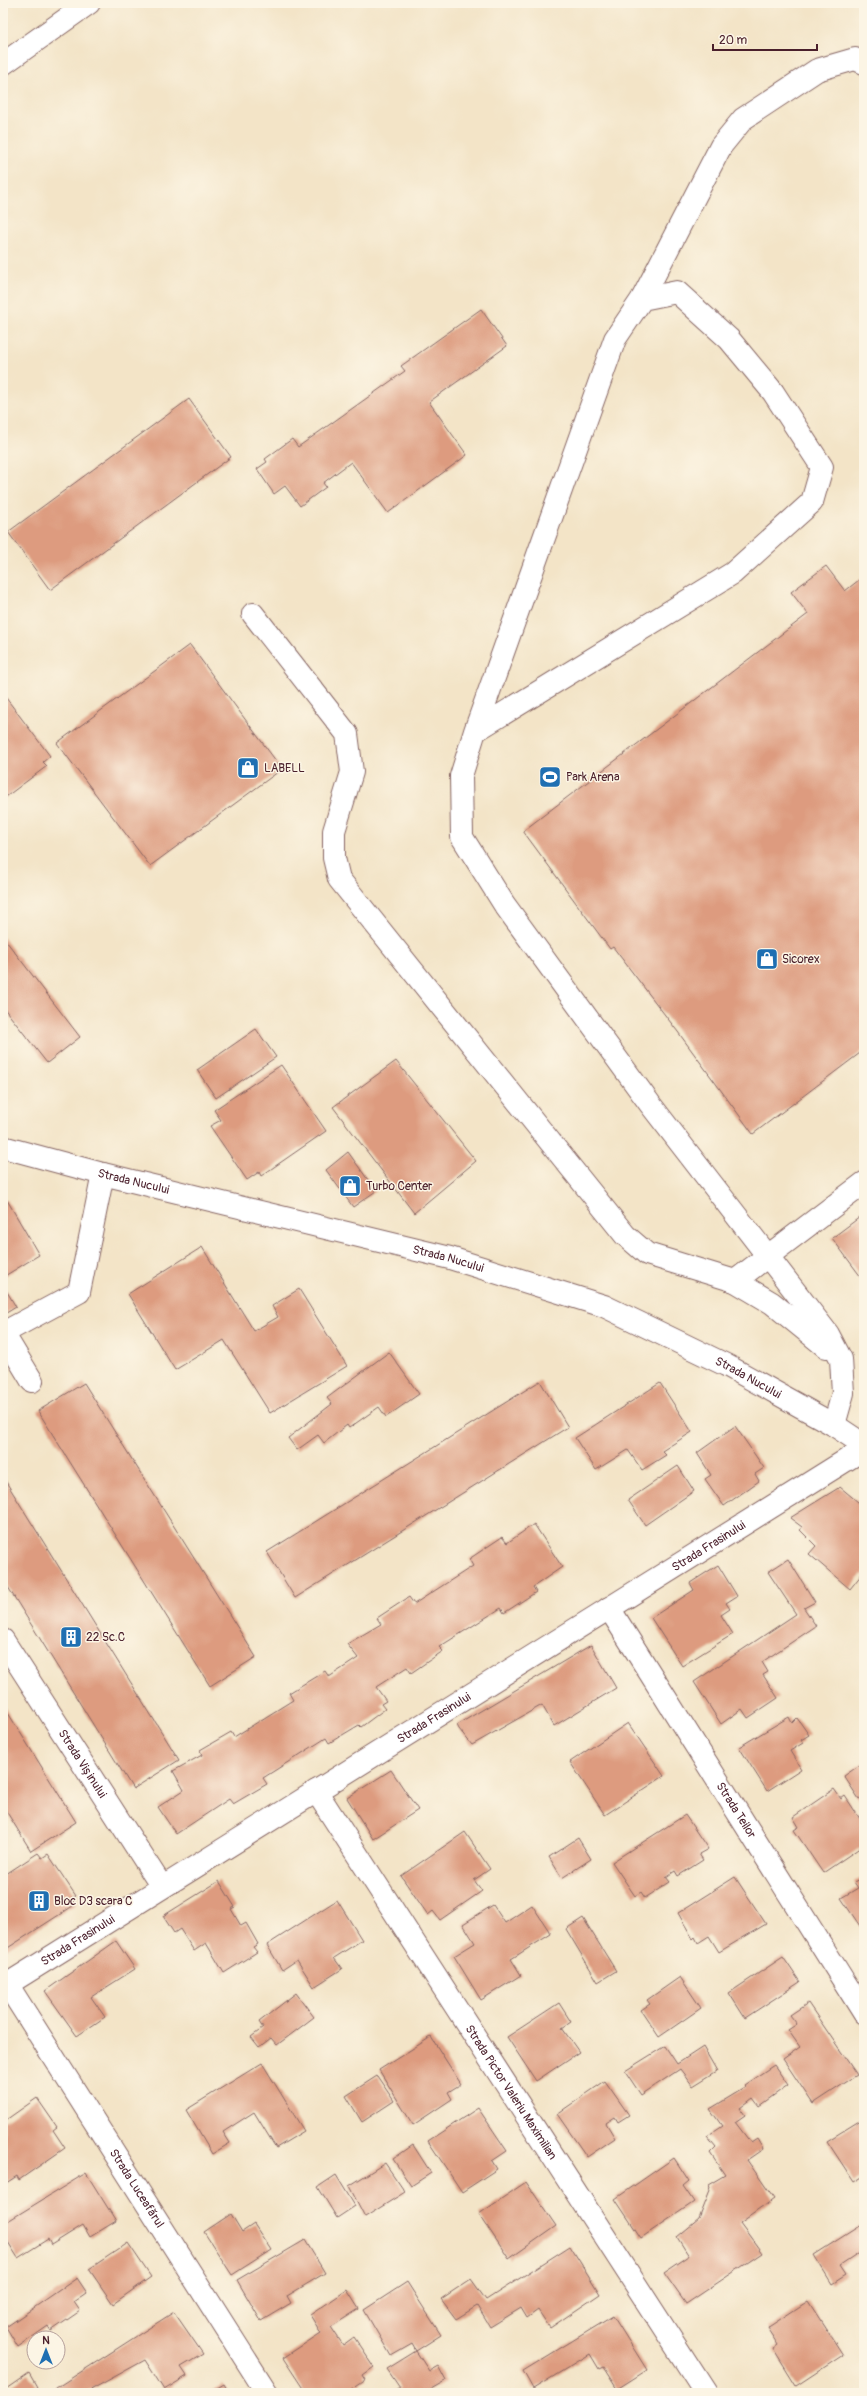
<svg xmlns="http://www.w3.org/2000/svg" width="867" height="2396" viewBox="0 0 867 2396" font-family="Pangolin,sans-serif">
	<style>
		.building { fill: #dd9b7f }
		.lines { fill: none; stroke-linecap: round; stroke-linejoin: round }
		.minor-casing { stroke: #856462; stroke-width: 24 }
		.minor { stroke: #fff; stroke-width: 22 }
		.labels { text-anchor: middle; dominant-baseline: central; stroke-width: 3; stroke-linejoin: round; paint-order: stroke }
		.poi-label { font-size: 12px; fill: #4a1f2b; stroke: #fcf5e5; text-anchor: start }
		.street-label { font-size: 12px; fill: #4a1f2b; stroke: #fcf5e5 }
	</style>
	<rect width="100%" height="100%" fill="#fcf5e5"/>
	<filter id="ink" filterUnits="userSpaceOnUse"><feTurbulence type="fractalNoise" baseFrequency=".025" numOctaves="2"/><feDisplacementMap in="SourceGraphic" scale="8" xChannelSelector="R" yChannelSelector="G"/><feConvolveMatrix kernelMatrix="1 2 1 2 8 2 1 2 1" color-interpolation-filters="sRGB"/></filter>
	<filter id="wash" filterUnits="userSpaceOnUse"><feTurbulence type="fractalNoise" baseFrequency=".012" numOctaves="4" result="noise"/><feDisplacementMap in="SourceGraphic" scale="16" xChannelSelector="R" yChannelSelector="G"/><feGaussianBlur stdDeviation="0.9" result="paint"/><feColorMatrix in="noise" values="0 0 0 0 0 0 0 0 0 0 0 0 0 0 0 0 0 1.4 0 .05"/><feComposite in="paint" operator="in"/></filter>
	<g filter="url(#wash)">
		<rect width="100%" height="100%" fill="#f3e4c7"/>
		<g id="blocks">
			<path class="building" d="M481,309L507,346L429,402L467,455L388,513L351,462L323,483L326,487L300,506L285,486L274,494L257,469L267,462L265,459L292,439L298,447L405,371L401,366Z
				M189,399L231,457L50,590L8,532Z
				M826,566L845,591L864,576V1050L753,1134L678,1032L613,947L610,949L523,831L808,614L791,592Z
				M190,645L282,769L150,866L57,743Z
				M3,694L50,756L43,762L47,766L3,799Z
				M3,937L80,1037L47,1063L3,1007Z
				M256,1029L276,1057L216,1098L197,1070Z
				M396,1061L476,1161L414,1213L333,1107Z
				M281,1065L326,1131L261,1176L259,1172L247,1180L210,1126L221,1120L214,1110Z
				M348,1152L376,1191L353,1207L326,1170Z
				M7,1200L39,1255L3,1277V1202Z
				M864,1214V1281L832,1238Z
				M202,1247L254,1331L278,1317L272,1306L299,1289L347,1366L270,1413L224,1340L175,1370L128,1294Z
				M3,1285L16,1307L3,1315Z
				M389,1352L419,1394L386,1417L379,1407L349,1428L347,1425L324,1443L318,1435L297,1450L288,1438L332,1404L327,1398Z
				M540,1381L568,1427L295,1598L267,1552Z
				M84,1383L256,1657L210,1686L38,1411Z
				M660,1383L692,1432L662,1451L666,1455L642,1470L628,1450L596,1470L575,1438Z
				M735,1426L764,1468L755,1474L759,1481L724,1506L705,1479L711,1475L697,1453Z
				M678,1466L694,1491L645,1525L628,1500Z
				M3,1477L179,1760L133,1789L3,1579Z
				M840,1487L864,1507V1575L862,1574L850,1589L809,1554L816,1546L800,1530L802,1527L790,1518Z
				M534,1524L562,1567L533,1587L536,1592L504,1613L501,1608L439,1647L443,1651L411,1673L407,1667L376,1687L386,1701L381,1704L385,1709L361,1727L359,1725L329,1743L326,1738L263,1778L267,1784L233,1804L229,1799L176,1834L158,1807L184,1790L173,1771L202,1755L200,1750L231,1732L234,1737L293,1700L289,1693L325,1671L329,1677L358,1658L347,1644L381,1624L377,1618L409,1597L414,1604L473,1566L469,1559L502,1537L507,1543Z
				M788,1559L815,1602L804,1608L816,1626L762,1662L768,1672L763,1675L778,1698L748,1718L742,1709L721,1724L694,1682L796,1614L768,1572Z
				M718,1565L737,1596L726,1603L730,1609L721,1615L733,1634L682,1666L651,1618L694,1590L690,1583Z
				M591,1645L616,1688L554,1726L542,1705L472,1745L459,1729L457,1725Z
				M3,1705L76,1822L31,1851L3,1806Z
				M789,1717L792,1723L797,1718L809,1735L801,1740L803,1743L790,1751L801,1769L767,1791L739,1747Z
				M628,1723L664,1776L605,1815L570,1762Z
				M864,1762V1796L859,1799L844,1776Z
				M391,1770L418,1810L373,1839L347,1798Z
				M834,1789L841,1799L845,1796L864,1825V1845L823,1873L794,1830L799,1827L793,1817Z
				M685,1815L708,1849L699,1854L703,1860L678,1876L675,1871L666,1877L670,1882L645,1898L641,1892L635,1896L612,1862Z
				M465,1832L490,1869L474,1880L482,1891L440,1920L433,1911L428,1915L401,1876Z
				M578,1838L591,1859L562,1878L549,1857Z
				M38,1853L42,1858L48,1854L76,1896L72,1898L76,1904L3,1951V1876Z
				M864,1876V1932L841,1898L858,1888L854,1882Z
				M735,1877L766,1924L719,1952L709,1936L698,1943L695,1937L693,1939L678,1913Z
				M219,1881L235,1907L231,1909L241,1926L246,1923L258,1944L253,1947L257,1952L224,1973L206,1943L194,1951L180,1929L174,1933L163,1916Z
				M337,1900L362,1940L334,1958L342,1969L314,1987L297,1960L282,1970L267,1945Z
				M493,1905L505,1923L532,1905L551,1934L511,1959L521,1975L481,2000L454,1956L475,1943L463,1924Z
				M583,1918L616,1971L598,1982L566,1929Z
				M116,1941L135,1969L91,1997L105,2017L77,2036L45,1991Z
				M783,1957L800,1982L745,2018L729,1993Z
				M680,1977L701,2008L659,2037L641,2010L650,2004L647,2000Z
				M296,1993L314,2017L277,2045L271,2038L259,2047L251,2037L263,2028L259,2022Z
				M559,2003L571,2022L562,2028L579,2052L536,2081L507,2037Z
				M808,2003L857,2075L813,2104L783,2059L800,2047L788,2030L797,2024L790,2015Z
				M431,2037L461,2084L448,2092L452,2099L413,2125L379,2070Z
				M665,2046L677,2064L703,2047L717,2071L693,2086L680,2069L641,2095L625,2071Z
				M262,2063L304,2131L276,2148L254,2112L223,2132L230,2143L212,2154L186,2110Z
				M774,2065L788,2085L759,2106L753,2098L740,2108L745,2115L735,2122L751,2143L757,2139L763,2149L747,2160L774,2199L740,2223L762,2253L686,2304L664,2273L689,2256L677,2237L699,2219L710,2191L708,2185L725,2175L710,2153L716,2147L707,2136L722,2126L710,2109L746,2087L744,2085Z
				M377,2076L394,2101L362,2122L346,2096Z
				M605,2081L629,2115L618,2122L615,2117L606,2123L615,2138L587,2157L557,2114Z
				M37,2098L57,2127L53,2130L65,2148L19,2180L17,2176L3,2185V2122Z
				M478,2108L507,2151L492,2161L497,2169L462,2192L428,2141Z
				M864,2118V2176L854,2182L827,2141Z
				M413,2145L431,2173L411,2186L393,2159Z
				M674,2158L689,2181L683,2186L694,2202L641,2238L615,2199Z
				M385,2163L405,2192L365,2217L349,2186Z
				M86,2173L116,2221L90,2237L83,2225L51,2245L48,2239L18,2258L3,2234V2224Z
				M336,2175L355,2206L337,2218L318,2187Z
				M526,2182L556,2226L509,2259L479,2214Z
				M231,2214L242,2232L254,2224L271,2250L232,2275L204,2232Z
				M864,2223V2250L840,2266L846,2275L832,2284L814,2255Z
				M305,2240L325,2273L287,2296L291,2303L261,2321L237,2280Z
				M128,2243L151,2277L113,2304L89,2269Z
				M570,2246L600,2294L550,2328L538,2310L527,2318L521,2308L490,2327L477,2306L456,2319L441,2299L471,2279L486,2300Z
				M77,2278L87,2293L74,2302L80,2311L51,2331L48,2326L18,2347L6,2327Z
				M407,2282L441,2335L416,2351L412,2344L391,2356L364,2310Z
				M347,2290L359,2309L331,2327L343,2345L354,2337L374,2367L363,2375L366,2380L347,2393H306L283,2358L321,2333L310,2315Z
				M808,2301L843,2355L796,2386L773,2349L778,2345L767,2328Z
				M174,2312L203,2354L181,2367L187,2376L164,2390L145,2360L85,2393H52L56,2388Z
				M613,2316L647,2370L617,2389L603,2367L599,2369L590,2354L533,2389L523,2371Z
				M416,2351L429,2371L438,2366L446,2381L425,2393H392L400,2388L387,2369Z
				M29,2373L37,2387L29,2393H3V2391Z
				M224,2384L229,2393H209Z"/>
		</g>
	</g>
	<g filter="url(#ink)">
		<use href="#blocks" fill-opacity="0" stroke="#856462" stroke-width="1"/>
		<g class="lines">
			<g class="minor-casing">
				<g id="minor">
					<path d="M3,64L89,3"/>
					<path d="M642,299L721,146L743,119L817,70L855,59L864,63"/>
					<path d="M253,614L347,734L352,772L334,831V858L339,879L625,1235L647,1254L735,1281L772,1303L826,1347"/>
					<path d="M475,731L615,339L642,299L677,292L729,339L773,392L822,467L812,502L733,573L475,731L461,776L462,837L504,904L650,1104L828,1334L841,1359L843,1393L834,1425"/>
					<path id="s1" d="M3,1147L103,1174L450,1258L604,1306L726,1365L834,1425L864,1445"/>
					<path d="M735,1281L864,1183"/>
					<path d="M32,1381L3,1333L79,1292L103,1174"/>
					<path id="s2" d="M609,1608L864,2013"/>
					<path id="s3" d="M3,1640L162,1887"/>
					<path id="s4" d="M316,1791L706,2393"/>
					<path id="s5" d="M7,1984L267,2393"/>
					<path id="s6" d="M3,1987L864,1449"/>
				</g>
			</g>
			<use href="#minor" class="minor"/>
		</g>
	</g>
	<defs>
		<g id="shop-square" transform="scale(1.15)"><rect x="-9" y="-9" width="18" height="18" rx="4" fill="#1f6fb2" stroke="#fcf5e5"/><path d="M-5-2.5h2.3a2.7 3.5 0 0 1 5.4 0H5L5.5 6h-11ZM-1.5-2.5h3a1.5 2.3 0 0 0-3 0Z" fill="#fff"/></g>
		<g id="stadium-square" transform="scale(1.15)"><rect x="-9" y="-9" width="18" height="18" rx="4" fill="#1f6fb2" stroke="#fcf5e5"/><path d="M0-5a6.5 5 0 1 0 0 10a6.5 5 0 1 0 0-10ZM-3.5-1.8h7v3.6h-7Z" fill="#fff"/></g>
		<g id="building-square" transform="scale(1.15)"><rect x="-9" y="-9" width="18" height="18" rx="4" fill="#1f6fb2" stroke="#fcf5e5"/><path d="M-4-6H4V6H1V3H-1V6H-4ZM-2.5-4.3h1.7v1.8h-1.7ZM.8-4.3h1.7v1.8H.8ZM-2.5-1h1.7V.8h-1.7ZM.8-1h1.7V.8H.8Z" fill="#fff"/></g>
	</defs>
	<g fill-rule="evenodd">
		<use href="#shop-square" x="248" y="768"/>
		<use href="#stadium-square" x="550" y="777"/>
		<use href="#shop-square" x="767" y="959"/>
		<use href="#shop-square" x="350" y="1186"/>
		<use href="#building-square" x="71" y="1637"/>
		<use href="#building-square" x="39" y="1901"/>
	</g>
	<g class="labels">
		<g class="poi-label">
			<text x="264" y="768">LABELL</text>
			<text x="566" y="777">Park Arena</text>
			<text x="782" y="959">Sicorex</text>
			<text x="366" y="1186">Turbo Center</text>
			<text x="86" y="1637">22 Sc.C</text>
			<text x="54" y="1901">Bloc D3 scara C</text>
		</g>
		<g class="street-label">
			<text stroke="none"><textPath href="#s1" startOffset="135">Strada Nucului</textPath></text>
			<text stroke="none"><textPath href="#s1" startOffset="459">Strada Nucului</textPath></text>
			<text stroke="none"><textPath href="#s1" startOffset="783">Strada Nucului</textPath></text>
			<text stroke="none"><textPath href="#s6" startOffset="832">Strada Frasinului</textPath></text>
			<text stroke="none"><textPath href="#s6" startOffset="508">Strada Frasinului</textPath></text>
			<text stroke="none"><textPath href="#s3" startOffset="147">Strada Vișinului</textPath></text>
			<text stroke="none"><textPath href="#s2" startOffset="239">Strada Teilor</textPath></text>
			<text stroke="none"><textPath href="#s6" startOffset="88">Strada Frasinului</textPath></text>
			<text stroke="none"><textPath href="#s4" startOffset="359">Strada Pictor Valeriu Maximilian</textPath></text>
			<text stroke="none"><textPath href="#s5" startOffset="242">Strada Luceafărul</textPath></text>
		</g>
	</g>
	<rect width="867" height="2396" fill="none" stroke="#fcf5e5" stroke-width="16"/>
	<g transform="translate(46 2350)"><circle r="19" fill="#fcf5e5" stroke="#b59f9b"/>
	<path d="M0-3L7 15L0 10L-7 15Z" fill="#1f6fb2"/>
	<text y="-6" font-size="11" font-weight="bold" text-anchor="middle" fill="#4a1f2b">N</text>
	</g>
	<path d="M713 44v6h104v-6" fill="none" stroke="#4a1f2b" stroke-width="2"/>
	<text x="719" y="44" font-size="12" fill="#4a1f2b" stroke="#fcf5e5" stroke-width="3" paint-order="stroke">20 m</text>
</svg>
